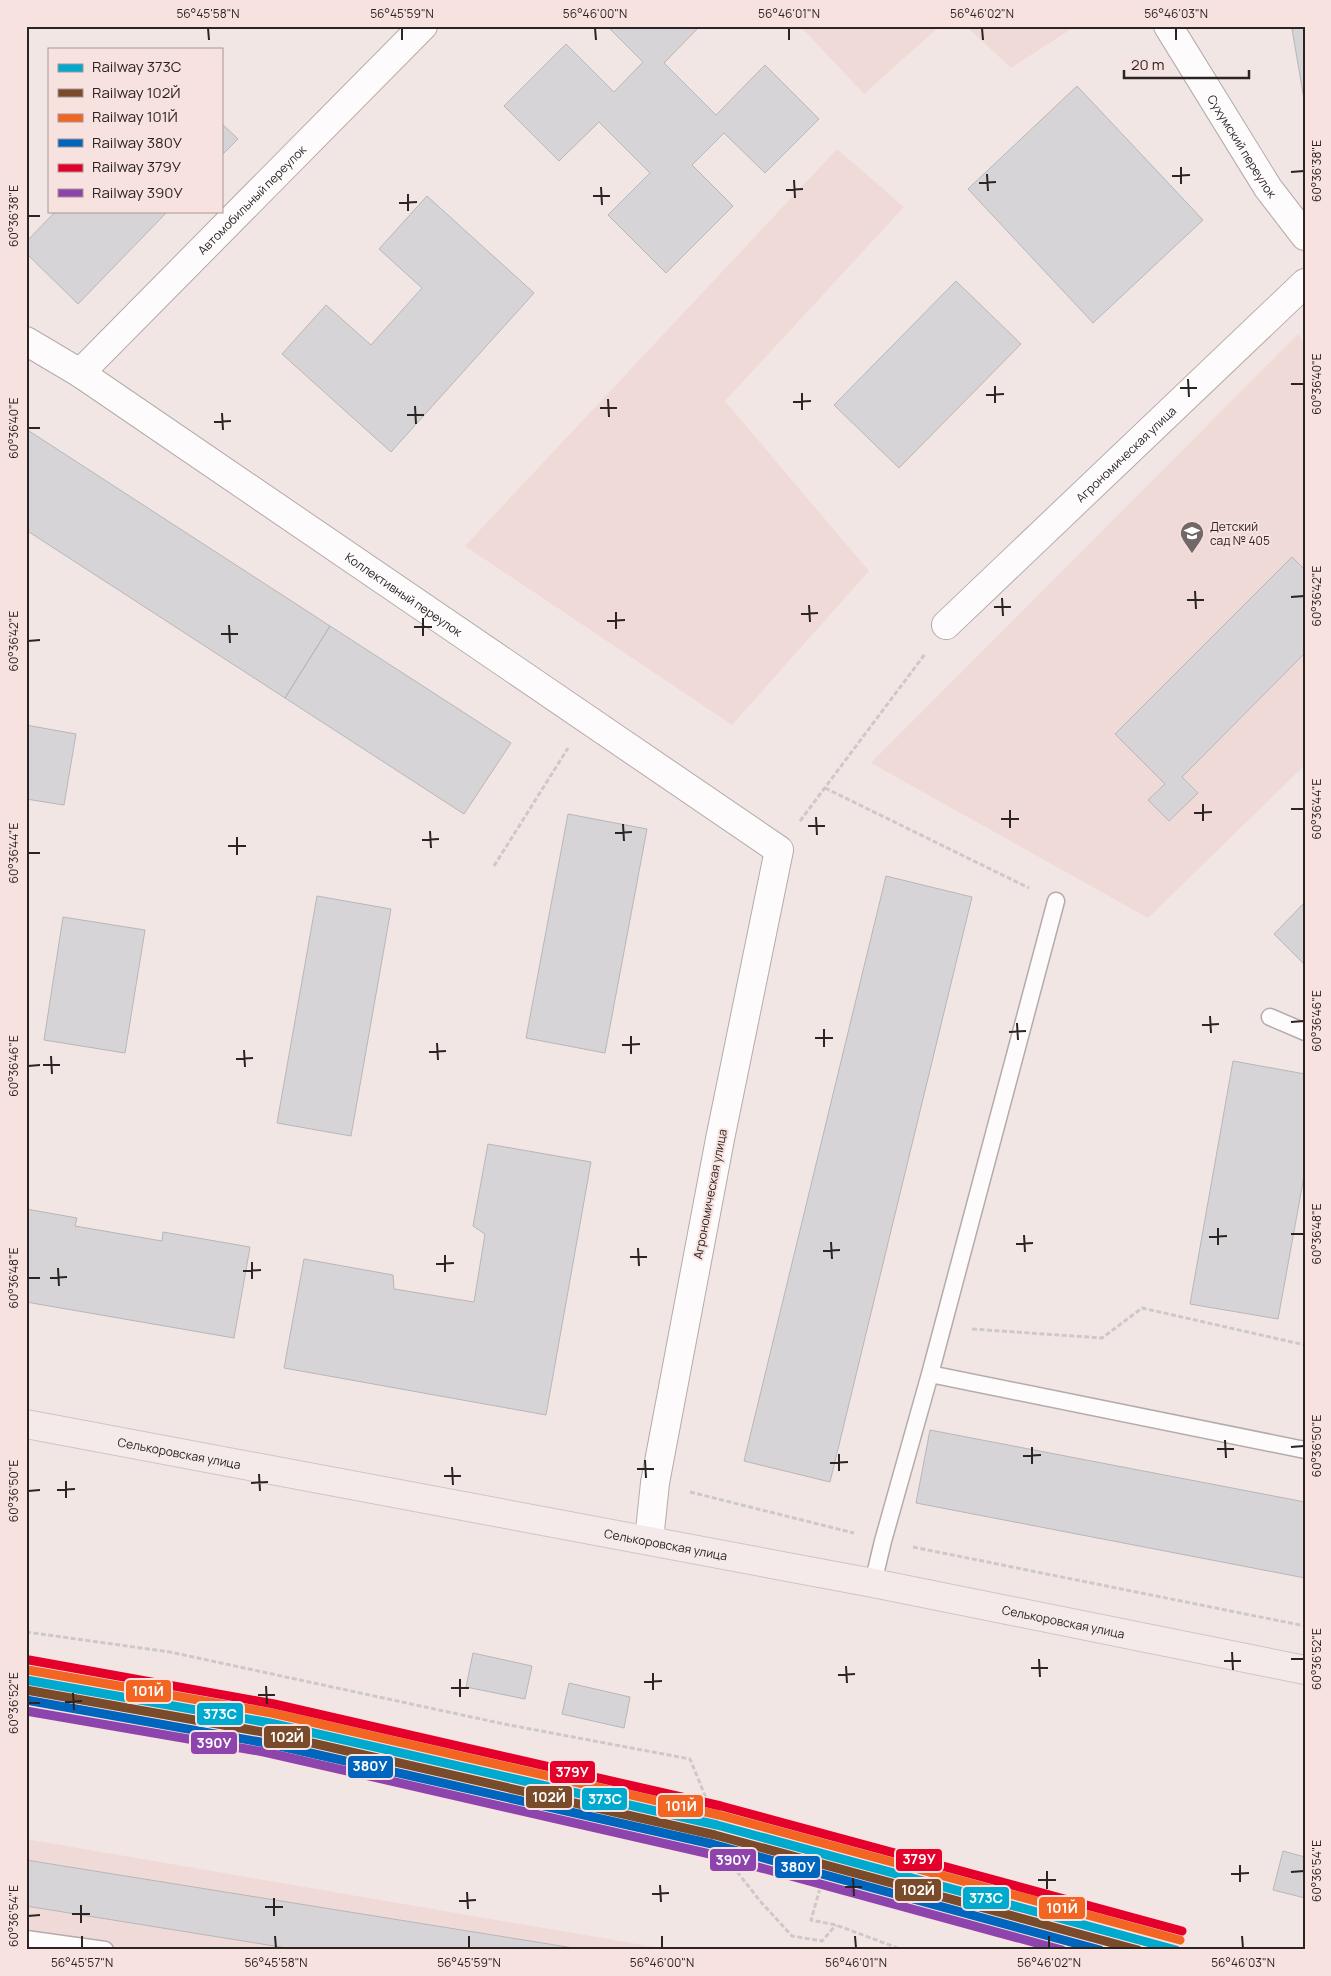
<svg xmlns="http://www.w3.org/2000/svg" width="1331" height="1976" viewBox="0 0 1331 1976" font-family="Manrope,sans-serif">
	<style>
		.built { fill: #f0dad8 }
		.building { fill: #d6d4d6; stroke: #b8b6b8 }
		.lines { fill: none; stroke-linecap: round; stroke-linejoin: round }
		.lane-casing { stroke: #b4abaa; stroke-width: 19 }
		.street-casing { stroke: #b4abaa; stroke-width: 30 }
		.primary-casing { stroke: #ccc6c5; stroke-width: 30 }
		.path { stroke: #cec9c9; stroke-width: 3; stroke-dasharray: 5 2.5; stroke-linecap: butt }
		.lane { stroke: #fdfbfb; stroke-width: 16 }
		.street { stroke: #fdfbfb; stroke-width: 28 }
		.primary { stroke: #f3eae9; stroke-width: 28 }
		.rail-1-casing { stroke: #f8e2df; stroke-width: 12 }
		.rail-2-casing { stroke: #f8e2df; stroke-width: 12 }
		.rail-3-casing { stroke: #f8e2df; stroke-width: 12 }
		.rail-4-casing { stroke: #f8e2df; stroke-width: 12 }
		.rail-5-casing { stroke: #f8e2df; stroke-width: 12 }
		.rail-6-casing { stroke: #f8e2df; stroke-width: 12 }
		.rail-1 { stroke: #00a9ce; stroke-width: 9 }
		.rail-2 { stroke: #7a4b2a; stroke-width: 9 }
		.rail-3 { stroke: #f26522; stroke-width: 9 }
		.rail-4 { stroke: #0065bd; stroke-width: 9 }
		.rail-5 { stroke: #e4002b; stroke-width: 9 }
		.rail-6 { stroke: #8e44ad; stroke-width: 9 }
		.ticks { fill: none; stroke: #2c2423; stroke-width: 2 }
		.labels { text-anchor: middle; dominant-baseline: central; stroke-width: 4; stroke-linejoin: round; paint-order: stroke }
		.street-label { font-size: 12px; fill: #2c2423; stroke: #f8e2df }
		.poi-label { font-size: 12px; fill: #2c2423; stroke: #f8e2df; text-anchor: start }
		.line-badge { stroke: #f8e2df; stroke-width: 2 }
		.badge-label { font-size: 14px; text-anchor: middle; font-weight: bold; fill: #fff }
		.neatline { fill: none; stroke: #2c2423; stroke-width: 2 }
		.ticks-label { font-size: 12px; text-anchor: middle; fill: #2c2423 }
	</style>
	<rect width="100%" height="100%" fill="#f2e6e5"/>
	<path class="built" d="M800,26H940L864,94Z
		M966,26H1076L1011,68Z
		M837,149L904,207L725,401L869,571L732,725L465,546Z
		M1298,334L1305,344V765L1148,918L871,763Z
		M26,1839L672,1950H26Z"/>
	<path class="building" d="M607,26H700L664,63L716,115L765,65L819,119L765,173L724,133L692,165L733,206L666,273L608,215L650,173L599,122L559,161L504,106L566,44L614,92L643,62Z
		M1305,27V105L1292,29Z
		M1077,86L1203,220L1093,323L968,189Z
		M221,123L238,139L221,156Z
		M427,196L534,293L391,452L282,354L326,305L371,345L422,288L379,249Z
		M56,211H168L78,304L26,253V242Z
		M956,281L1021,344L899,468L834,405Z
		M26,429L330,626L285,698L26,530Z
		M1292,557L1305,570V653L1182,777L1198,793L1169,821L1148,800L1165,784L1115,734Z
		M330,626L511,743L464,814L285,698Z
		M26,725L76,734L64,805L26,799Z
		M568,814L647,829L605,1053L526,1038Z
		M886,876L972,897L830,1482L744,1461Z
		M317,896L391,909L351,1136L277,1123Z
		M1305,902V965L1274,934Z
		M63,917L145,930L125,1053L44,1040Z
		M1233,1061L1305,1074V1171L1278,1319L1190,1304Z
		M488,1144L591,1162L546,1415L284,1368L304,1259L393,1275L394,1289L474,1302L485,1234L473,1226Z
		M26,1209L77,1218L75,1226L162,1241L163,1232L250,1247L234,1338L26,1302Z
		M930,1430L1305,1502V1578L916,1503Z
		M473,1653L532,1666L525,1699L466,1687Z
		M569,1683L630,1697L624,1728L562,1714Z
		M1283,1851L1305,1857V1898L1273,1890Z
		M26,1860L586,1950H299L26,1906Z"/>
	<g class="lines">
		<g class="lane-casing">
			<path id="lane" d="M1056,901L930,1374L1305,1450
				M1270,1017L1305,1032
				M873,1583L883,1541L930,1374
				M26,1939L105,1950"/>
		</g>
		<g class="street-casing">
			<g id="street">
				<path id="s1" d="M1168,26L1268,188L1305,236"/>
				<path id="s2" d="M26,341L80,373L779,850L720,1139L655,1483L649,1540"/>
				<path id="s3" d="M80,373L423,26"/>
				<path id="s4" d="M946,625L1305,283"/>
			</g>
		</g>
		<g class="primary-casing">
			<g id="primary">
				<path id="s5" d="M26,1424L873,1583L1305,1670"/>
			</g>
		</g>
		<path class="path" d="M825,788L1029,888
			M800,821L925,654
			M494,866L568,748
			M972,1329L1102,1338L1142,1308L1305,1345
			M690,1492L854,1533
			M913,1547L1305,1626
			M26,1632L170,1652L504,1724L690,1759L717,1825L714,1842L760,1901L792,1936L822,1941L836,1925
			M26,1708L714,1842
			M824,1874L811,1920L836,1925L903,1950"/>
		<use href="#lane" class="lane"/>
		<use href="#street" class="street"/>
		<use href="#primary" class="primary"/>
		<g class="rail-1-casing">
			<path id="rail-1" d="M26,1680L270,1723L717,1825L1176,1950"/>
		</g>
		<g class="rail-2-casing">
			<path id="rail-2" d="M26,1690L268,1733L715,1835L1138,1950"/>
		</g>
		<g class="rail-3-casing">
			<path id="rail-3" d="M28,1670L272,1713L719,1815L1180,1940"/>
		</g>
		<g class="rail-4-casing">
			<path id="rail-4" d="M26,1700L266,1743L712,1844L1100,1950"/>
		</g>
		<g class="rail-5-casing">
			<path id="rail-5" d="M29,1660L274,1704L721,1806L1182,1931"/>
		</g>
		<g class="rail-6-casing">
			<path id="rail-6" d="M26,1711L264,1752L710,1854L1062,1950"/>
		</g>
		<use href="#rail-1" class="rail-1"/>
		<use href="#rail-2" class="rail-2"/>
		<use href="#rail-3" class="rail-3"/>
		<use href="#rail-4" class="rail-4"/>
		<use href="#rail-5" class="rail-5"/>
		<use href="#rail-6" class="rail-6"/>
	</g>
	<path class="ticks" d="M208,28L209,40M402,28V40M595,28L596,40M789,28V40M982,28L983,40M1176,28V40M1181,167V184M1291,172L1304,171M987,174L988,191M1172,176L1190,175M794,180L795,198M979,183L996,182M601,187L602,205M786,190L803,189M408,194V211M593,196H610M399,203L417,202M28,216H40M1188,379L1189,397M1291,384H1304M995,386V403M1180,388H1197M802,393V410M986,395L1004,394M608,399L609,417M793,402L811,401M415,406L416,424M600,408H617M222,413L223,430M407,415H424M214,422L231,421M28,428H40M1195,591L1196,609M1291,597L1304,596M1002,598L1003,616M1187,600H1204M809,605L810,622M994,607H1011M616,612V629M801,614L818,613M423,618V636M607,621L625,620M229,625L230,643M414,627H432M221,634H238M28,641L40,640M1203,804V821M1291,809H1304M1010,810V828M1194,813L1212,812M816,817L817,835M1001,819H1019M623,824L624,841M808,826H825M430,831L431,848M615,833L632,832M237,837V855M422,840L439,839M228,846H246M28,853H40M1210,1016L1211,1033M1291,1022L1304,1021M1017,1023L1018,1040M1202,1025L1219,1024M824,1029V1047M1009,1032L1026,1031M631,1036V1054M815,1038H833M437,1043L438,1060M622,1045L640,1044M244,1050L245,1067M429,1052L446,1051M51,1056L52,1074M236,1059L253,1058M43,1065H60M28,1066L40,1065M1218,1228V1245M1291,1234H1304M1024,1235L1025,1252M1209,1237L1227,1236M831,1242L832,1259M1016,1244L1033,1243M638,1248L639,1266M823,1251L840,1250M445,1255V1272M630,1257H647M252,1262V1279M436,1264L454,1263M58,1268L59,1286M243,1271L261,1270M28,1278H40M50,1278L67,1277M1225,1440L1226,1458M1032,1447V1464M1291,1447L1304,1446M1217,1449H1234M839,1454V1471M1023,1456L1041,1455M645,1460L646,1478M830,1463L848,1462M452,1467L453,1485M637,1469H654M259,1474L260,1491M444,1476H461M66,1481V1498M251,1483L268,1482M57,1490L75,1489M28,1491L40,1490M1232,1652L1233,1670M1039,1659L1040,1677M1291,1659H1304M1224,1661H1241M846,1666L847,1683M1031,1668H1048M653,1673V1690M838,1675L855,1674M460,1679V1697M644,1682L662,1681M266,1686L267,1704M451,1688H469M73,1693L74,1710M258,1695H275M65,1702L82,1701M28,1703H40M1240,1865V1882M1047,1871V1889M1291,1872L1304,1871M1231,1874L1249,1873M853,1878L854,1896M1038,1880H1056M660,1885L661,1902M845,1887H862M467,1892L468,1909M652,1894L669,1893M274,1898V1916M459,1901L476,1900M81,1905V1923M265,1907H283M72,1914H90M28,1916L40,1915M82,1936V1948M275,1936L276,1948M469,1936V1948M662,1936V1948M855,1936L856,1948M1049,1936V1948M1242,1936L1243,1948"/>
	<defs>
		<g id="school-pin" transform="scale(1.25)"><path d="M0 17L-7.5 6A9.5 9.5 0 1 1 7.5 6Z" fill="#716867" stroke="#f8e2df"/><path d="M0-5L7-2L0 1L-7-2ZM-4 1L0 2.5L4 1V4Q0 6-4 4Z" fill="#fff"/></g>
	</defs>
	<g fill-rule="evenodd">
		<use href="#school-pin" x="1192" y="533"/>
	</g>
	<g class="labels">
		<g class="street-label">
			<text stroke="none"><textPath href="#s1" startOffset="141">Сухумский переулок</textPath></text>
			<text stroke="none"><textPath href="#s3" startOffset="244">Автомобильный переулок</textPath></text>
			<text stroke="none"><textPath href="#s4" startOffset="248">Агрономическая улица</textPath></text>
			<text stroke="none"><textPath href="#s2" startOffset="455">Коллективный переулок</textPath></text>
			<text transform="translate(710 1194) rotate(-79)">Агрономическая улица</text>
			<text stroke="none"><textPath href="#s5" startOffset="156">Селькоровская улица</textPath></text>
			<text stroke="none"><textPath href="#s5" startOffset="651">Селькоровская улица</textPath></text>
			<text stroke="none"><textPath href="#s5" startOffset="1056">Селькоровская улица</textPath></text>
		</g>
		<g class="poi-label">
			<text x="1210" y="526">Детский<tspan x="1210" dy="14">сад № 405</tspan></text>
		</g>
	</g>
	<g class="line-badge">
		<rect x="125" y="1679" width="47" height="24" rx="5" fill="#f26522"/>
		<rect x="196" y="1702" width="48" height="24" rx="5" fill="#00a9ce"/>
		<rect x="263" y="1725" width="48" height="24" rx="5" fill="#7a4b2a"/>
		<rect x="190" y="1731" width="48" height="24" rx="5" fill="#8e44ad"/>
		<rect x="347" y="1755" width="47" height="24" rx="5" fill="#0065bd"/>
		<rect x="549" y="1760" width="47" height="24" rx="5" fill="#e4002b"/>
		<rect x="525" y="1785" width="48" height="24" rx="5" fill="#7a4b2a"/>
		<rect x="581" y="1787" width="47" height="24" rx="5" fill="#00a9ce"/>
		<rect x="657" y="1794" width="47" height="24" rx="5" fill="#f26522"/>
		<rect x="895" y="1848" width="48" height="24" rx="5" fill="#e4002b"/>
		<rect x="709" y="1848" width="48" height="24" rx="5" fill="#8e44ad"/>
		<rect x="774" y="1855" width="47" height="24" rx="5" fill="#0065bd"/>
		<rect x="894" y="1878" width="48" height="24" rx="5" fill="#7a4b2a"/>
		<rect x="962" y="1886" width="48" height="24" rx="5" fill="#00a9ce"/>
		<rect x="1038" y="1896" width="48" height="24" rx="5" fill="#f26522"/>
	</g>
	<g class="badge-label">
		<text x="148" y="1696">101Й</text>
		<text x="220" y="1719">373C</text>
		<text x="287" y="1742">102Й</text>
		<text x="214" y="1748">390У</text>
		<text x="370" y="1771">380У</text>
		<text x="572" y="1777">379У</text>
		<text x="549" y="1802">102Й</text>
		<text x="605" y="1804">373C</text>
		<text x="681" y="1811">101Й</text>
		<text x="919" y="1864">379У</text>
		<text x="733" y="1865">390У</text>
		<text x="798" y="1872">380У</text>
		<text x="918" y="1895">102Й</text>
		<text x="986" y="1903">373C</text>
		<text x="1062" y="1913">101Й</text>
	</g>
	<rect width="1331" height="1976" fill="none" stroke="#f8e2df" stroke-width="55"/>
	<rect x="48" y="48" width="175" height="165" fill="#f8e2df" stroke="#a69694"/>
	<rect x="58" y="64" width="25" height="8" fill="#00a9ce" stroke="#a69694"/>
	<text x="92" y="72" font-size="15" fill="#2c2423">Railway 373C</text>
	<rect x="58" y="89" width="25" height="8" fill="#7a4b2a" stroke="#a69694"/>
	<text x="92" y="98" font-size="15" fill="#2c2423">Railway 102Й</text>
	<rect x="58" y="114" width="25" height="8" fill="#f26522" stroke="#a69694"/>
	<text x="92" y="122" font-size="15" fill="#2c2423">Railway 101Й</text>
	<rect x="58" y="139" width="25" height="8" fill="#0065bd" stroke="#a69694"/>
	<text x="92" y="148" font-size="15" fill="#2c2423">Railway 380У</text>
	<rect x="58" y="164" width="25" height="8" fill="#e4002b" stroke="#a69694"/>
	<text x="92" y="172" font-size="15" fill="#2c2423">Railway 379У</text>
	<rect x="58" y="189" width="25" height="8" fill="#8e44ad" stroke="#a69694"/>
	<text x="92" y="198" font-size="15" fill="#2c2423">Railway 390У</text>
	<path d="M1124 70v8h125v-8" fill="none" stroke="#2c2423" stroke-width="2.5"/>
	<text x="1131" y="70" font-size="15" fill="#2c2423" stroke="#f8e2df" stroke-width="4" paint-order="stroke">20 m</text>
	<rect x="28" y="28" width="1276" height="1920" class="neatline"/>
	<g class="ticks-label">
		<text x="208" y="18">56°45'58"N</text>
		<text x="402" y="18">56°45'59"N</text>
		<text x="595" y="18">56°46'00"N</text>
		<text x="789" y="18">56°46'01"N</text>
		<text x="982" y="18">56°46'02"N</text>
		<text x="1176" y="18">56°46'03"N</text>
		<text transform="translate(1317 171) rotate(-90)" y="4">60°36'38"E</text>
		<text transform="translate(14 216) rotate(-90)" y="4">60°36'38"E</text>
		<text transform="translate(1317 384) rotate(-90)" y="4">60°36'40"E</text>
		<text transform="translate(14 428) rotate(-90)" y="4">60°36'40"E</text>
		<text transform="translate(1317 596) rotate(-90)" y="4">60°36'42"E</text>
		<text transform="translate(14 641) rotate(-90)" y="4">60°36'42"E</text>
		<text transform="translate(1317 809) rotate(-90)" y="4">60°36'44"E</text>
		<text transform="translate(14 853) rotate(-90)" y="4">60°36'44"E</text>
		<text transform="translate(1317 1021) rotate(-90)" y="4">60°36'46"E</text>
		<text transform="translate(14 1066) rotate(-90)" y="4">60°36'46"E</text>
		<text transform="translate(1317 1234) rotate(-90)" y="4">60°36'48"E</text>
		<text transform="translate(14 1278) rotate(-90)" y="4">60°36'48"E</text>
		<text transform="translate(1317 1446) rotate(-90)" y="4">60°36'50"E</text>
		<text transform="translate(14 1491) rotate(-90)" y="4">60°36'50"E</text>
		<text transform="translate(1317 1659) rotate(-90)" y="4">60°36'52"E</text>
		<text transform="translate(14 1703) rotate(-90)" y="4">60°36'52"E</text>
		<text transform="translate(1317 1871) rotate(-90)" y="4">60°36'54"E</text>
		<text transform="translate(14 1916) rotate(-90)" y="4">60°36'54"E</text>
		<text x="82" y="1967">56°45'57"N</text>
		<text x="276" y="1967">56°45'58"N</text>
		<text x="469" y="1967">56°45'59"N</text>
		<text x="662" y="1967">56°46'00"N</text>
		<text x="856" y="1967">56°46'01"N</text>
		<text x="1049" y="1967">56°46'02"N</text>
		<text x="1243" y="1967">56°46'03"N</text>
	</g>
</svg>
